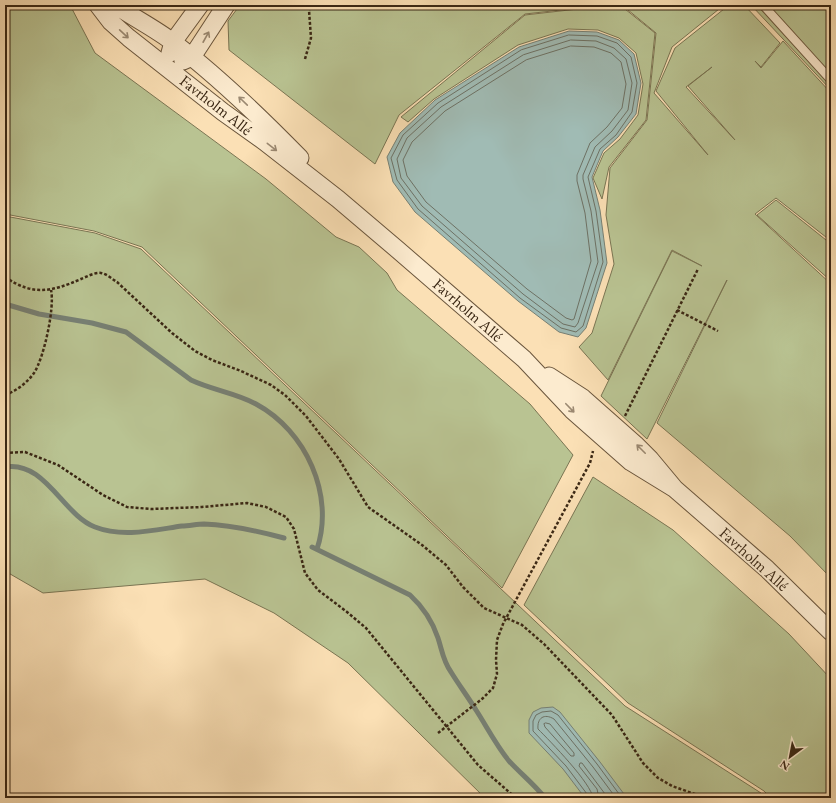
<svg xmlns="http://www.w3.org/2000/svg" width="836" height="803" viewBox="0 0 836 803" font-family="'EB Garamond',serif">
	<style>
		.green { fill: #b9c392; stroke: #7a7553; fill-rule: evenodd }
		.water { fill: #a0bbb4; stroke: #778074 }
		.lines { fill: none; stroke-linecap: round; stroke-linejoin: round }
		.shore { stroke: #6d7164; stroke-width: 1 }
		.stream { stroke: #778074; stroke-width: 5 }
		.service-casing { stroke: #6a553c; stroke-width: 10 }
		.minor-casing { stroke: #6a553c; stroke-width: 19 }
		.path { stroke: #3a2714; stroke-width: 2.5; stroke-dasharray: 3 2; stroke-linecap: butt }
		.service { stroke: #fcebcf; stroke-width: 8 }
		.minor { stroke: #fcebcf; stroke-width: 17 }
		.oneway { stroke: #9b8972 }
		.labels { text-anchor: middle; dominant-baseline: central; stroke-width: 3.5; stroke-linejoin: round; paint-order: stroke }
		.street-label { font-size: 16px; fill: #3a2714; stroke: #fcebcf }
	</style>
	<rect width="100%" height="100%" fill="#fbe0b5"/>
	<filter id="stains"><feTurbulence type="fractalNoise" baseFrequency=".005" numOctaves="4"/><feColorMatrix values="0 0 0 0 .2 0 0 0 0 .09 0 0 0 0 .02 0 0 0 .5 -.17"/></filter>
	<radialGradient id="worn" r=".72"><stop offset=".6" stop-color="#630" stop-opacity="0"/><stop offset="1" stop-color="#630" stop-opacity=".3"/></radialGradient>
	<path class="green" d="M5,5H70L95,53L266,179L336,237L359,247L387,273L397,290L530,404L573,455L502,588L142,247L94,231L5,214Z
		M240,5H605L525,14L399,115L375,164L229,50L228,21Z
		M613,5H620L655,33L646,120L609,167L602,199L593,178L604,153L620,139L638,115L643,84L636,53L619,38L598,30L568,29L518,45L434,99L408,122L401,117L525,15Z
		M622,5H724L672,47L654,93L708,155L656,91L675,48L729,5H744L780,43L761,67L755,61L761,68L783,41L831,93V113L828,117L829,119L831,116V124L829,121L831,127V241L776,198L755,214L831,284V578L790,536L657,423L727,280L647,439L601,396L672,251L702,266L672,250L608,380L579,347L592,333L614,264L606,215L610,168L647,120L656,33ZM712,67L688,86L735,140L686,87Z
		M751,5H831V90Z
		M776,200L831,244V281L757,215Z
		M5,216L95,233L141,249L625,706L761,793L766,798H485L348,663L274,613L205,579L43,593L5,571Z
		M593,477L673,530L789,634L831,679V798H771L764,791L628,703L524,605Z"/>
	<path class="water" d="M569,31L597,32L619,40L634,54L641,83L636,114L618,137L603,151L592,177L600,210L607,263L586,328L578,337L559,332L518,301L415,212L393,182L387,157L400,133L435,100L519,47Z
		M553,707L560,712L600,762L627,798H585L563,769L529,733V720L533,712L541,708Z"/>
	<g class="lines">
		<path class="shore" d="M569,35L597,36L617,43L631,57L637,83L632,112L616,135L600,149L588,177L596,211L603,262L583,326L576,332L561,328L520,298L418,209L397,180L391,158L403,135L438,103L521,50Z
			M571,40L596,41L614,48L626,59L632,83L628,110L612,131L595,147L583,175V179L591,211L598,262L578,323L575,327L563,324L523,294L422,206L401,178L397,159L407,138L441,107L523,55Z
			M571,46L594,47L611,53L621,62L626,84L622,108L607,127L590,143L577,175V181L585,213L591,261L574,319L572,320L566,318L527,289L426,202L407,176L403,160L412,142L445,111L526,60Z
			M546,723L550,724L574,753V756H571L545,727L544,724Z
			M588,798L587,794L566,766L533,731V721L536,715L542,712L551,711L558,715L597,764L622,798
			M593,798C592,784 550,741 538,729C537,718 544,713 554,719L593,767L616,798
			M599,798L597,789L579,766L580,763H582L608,798"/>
		<path class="stream" d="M5,304L39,314L92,323L126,332L191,380C212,390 236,393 256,404C306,431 335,495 317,549
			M5,467C45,460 63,515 95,527C123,538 154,530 182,526C189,526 197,524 204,524C231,525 258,531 284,538
			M312,547L410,595C423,607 432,620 438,638C442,650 443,661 451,672C459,685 468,697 476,710C487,727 496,745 509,761C521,774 534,784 545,798"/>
		<g class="service-casing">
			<path id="service" d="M763,5L831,80"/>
		</g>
		<g class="minor-casing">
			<path id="minor" d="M98,5L111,22L129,38L223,112L265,142L338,199L398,250L524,359L572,410L631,462L675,489
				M115,5C134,18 156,29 174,43C220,78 260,117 300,158
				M170,53L173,42L200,5
				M183,61L192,57L226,5
				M549,376L583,398L635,444L650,459L675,489L767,569L831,632"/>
		</g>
		<path class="path" d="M305,59L311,38L309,10L311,5
			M5,277C33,296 51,292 81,279C86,277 95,272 101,273C107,274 112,279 117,282L172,333L195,351L212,360L241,371L271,385L285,395L306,416L339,459L368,507L422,545L446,565L463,587L484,608L522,625L544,644L612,715L643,763L658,778L672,786L706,798
			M677,310L718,331
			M5,395C16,391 27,383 34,373C44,358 55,307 51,290
			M625,416L698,269
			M5,453L25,452L58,465L103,495L127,507L151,509L202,507L247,503L266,507L286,517L294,529L305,573L318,590L347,612L366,628L478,765L516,798
			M438,733L482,699L493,688L497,674L496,660L497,640L503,624L590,463L593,451"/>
		<use href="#service" class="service"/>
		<use href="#minor" class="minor"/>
	</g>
	<defs><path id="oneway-shaft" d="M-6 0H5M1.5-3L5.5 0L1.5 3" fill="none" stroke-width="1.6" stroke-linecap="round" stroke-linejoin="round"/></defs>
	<g class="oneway">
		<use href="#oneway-shaft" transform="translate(124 34) rotate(43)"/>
		<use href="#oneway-shaft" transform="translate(206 37) rotate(-61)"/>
		<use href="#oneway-shaft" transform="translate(243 101) rotate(-136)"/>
		<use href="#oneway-shaft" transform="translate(272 147) rotate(38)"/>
		<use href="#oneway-shaft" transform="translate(570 408) rotate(46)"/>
		<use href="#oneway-shaft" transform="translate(641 449) rotate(-135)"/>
	</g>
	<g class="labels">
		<g class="street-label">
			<text transform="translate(216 105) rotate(38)">Favrholm Allé</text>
			<text transform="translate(468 310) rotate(41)">Favrholm Allé</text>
			<text transform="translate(754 559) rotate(42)">Favrholm Allé</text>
		</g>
	</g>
	<rect width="836" height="803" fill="none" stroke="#fbe0b5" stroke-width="20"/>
	<rect x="6" y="6" width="824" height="791" fill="none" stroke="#3a2714" stroke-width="2"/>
	<rect x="10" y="10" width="816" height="783" fill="none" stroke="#3a2714"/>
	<g transform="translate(790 757) rotate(212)" stroke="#fcebcf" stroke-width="3" paint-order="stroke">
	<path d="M0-3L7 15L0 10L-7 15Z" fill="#3a2714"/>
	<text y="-6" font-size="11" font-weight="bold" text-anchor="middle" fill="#3a2714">N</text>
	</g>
	<rect width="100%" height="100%" filter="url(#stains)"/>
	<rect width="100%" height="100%" fill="url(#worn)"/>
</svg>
